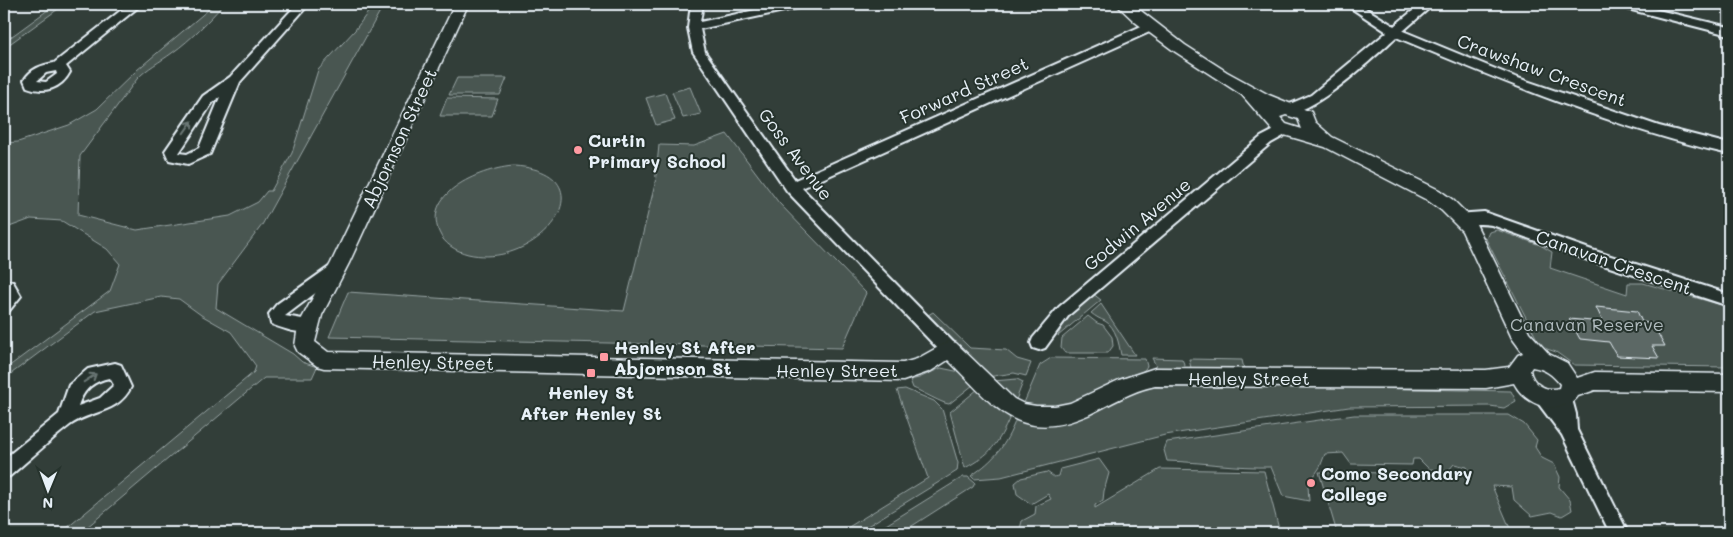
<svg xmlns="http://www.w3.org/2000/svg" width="1733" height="537" viewBox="0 0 1733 537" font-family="Mali,sans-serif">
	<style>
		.green { fill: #495651; stroke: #98a4a4 }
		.building { fill: #5c6865; stroke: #e8f1f8 }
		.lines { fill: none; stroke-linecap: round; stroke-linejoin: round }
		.minor-casing { stroke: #e8f1f8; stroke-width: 4 }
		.tertiary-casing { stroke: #e8f1f8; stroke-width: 3 }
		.minor { fill: #26332d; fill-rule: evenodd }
		.tertiary { fill: #26332d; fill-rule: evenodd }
		.oneway { stroke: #6a7674 }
		.poi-dot { fill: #ff9aa2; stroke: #26332d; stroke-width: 2 }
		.labels { text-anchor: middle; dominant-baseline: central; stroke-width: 4; stroke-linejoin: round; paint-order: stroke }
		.street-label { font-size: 18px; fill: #e8f1f8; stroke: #26332d }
		.poi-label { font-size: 18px; font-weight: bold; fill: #e8f1f8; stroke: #26332d; text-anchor: start }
		.park-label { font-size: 18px; fill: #b0bbbe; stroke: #26332d }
	</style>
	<rect width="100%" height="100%" fill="#323e39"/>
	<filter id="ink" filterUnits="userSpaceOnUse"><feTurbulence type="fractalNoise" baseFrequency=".02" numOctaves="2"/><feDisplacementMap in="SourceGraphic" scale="10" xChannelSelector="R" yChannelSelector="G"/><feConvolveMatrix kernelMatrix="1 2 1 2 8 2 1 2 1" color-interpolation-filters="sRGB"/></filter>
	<g filter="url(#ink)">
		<path class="green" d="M56,4H65L4,48V42Z
			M215,4H224C208,21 192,39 172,53C160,62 147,68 137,79L80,156L78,215L137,230L230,216L258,202L267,191H271L292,153L318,70L355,30L374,4H384L262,225L218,284L216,308L293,354L302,362L317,367L312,378H264L80,533H61L254,372L256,366L231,332L201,315L179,299L161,297L95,311L4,379V370L110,291L120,264L107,249L62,221L31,219L4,229V143L18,142L69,125L97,109L137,70Z
			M457,78H507L500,95H449Z
			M690,87L701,114L683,118L672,92Z
			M665,93L675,120L656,125L646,98Z
			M447,98L498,99L492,116H440Z
			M727,134L779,203L866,293L842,348L329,337L348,292L624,311L655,184L659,145L694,146Z
			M514,166C612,172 542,271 468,254C456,251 444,244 439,232C422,191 484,168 514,166Z
			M1497,230L1540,245L1552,252L1550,268L1627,294L1628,283H1643L1729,307V367L1574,365L1556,352L1541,347L1486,239L1489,232Z
			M1092,293L1101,300L1058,336C1064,317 1078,305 1092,293Z
			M1101,304L1135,355H1121C1119,344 1116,327 1105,321C1100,319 1096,317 1091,313Z
			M933,312L970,348L1006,350L1017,359L1031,363L1026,376L1014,373L987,377L925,317Z
			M1088,316L1097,323L1103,325L1112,337L1113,346L1108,353H1065L1061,348L1062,338Z
			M1051,358L1145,359L1147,366C1143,376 1122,378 1113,382C1095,389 1079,403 1059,407C1048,409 1035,405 1024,403L1040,365Z
			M1152,358L1182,359L1184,364L1182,369L1158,370Z
			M1189,359L1242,360L1244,369L1191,368Z
			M941,368L960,372L973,385L949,404C943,404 921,391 913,388L910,380L919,378Z
			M1017,379L1023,382L1016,400L1007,395L993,381Z
			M1159,384L1511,391L1516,401L1504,408L1490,406L1349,407L1165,435L1001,477L974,479L971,476C995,459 1005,447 1016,419L1037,424L1070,423L1126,394Z
			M905,389L934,401L942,409L958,463L957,471L856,533H839L928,478L897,390Z
			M978,389L1000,411L1010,417C998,444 991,454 965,468L950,412Z
			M1354,415H1509L1524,424L1537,440L1535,447L1542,458L1554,464L1560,477L1559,487L1570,500L1572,510L1562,516L1552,512L1532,516L1514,500L1512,487L1492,486L1512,533H1337L1319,472L1471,474L1467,467L1454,464L1448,471L1429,469L1419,459H1413L1412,465L1351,464L1343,453L1325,454L1320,467L1308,485L1309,501L1283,496L1271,467C1236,468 1202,462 1167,461L1164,450L1167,442Z
			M1099,459L1109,473L1104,491L1103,500L1095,505V508L1160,469L1264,471L1280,533H1019L1022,521L1035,514L1036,506L1051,499L1048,494L1031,504L1017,494L1015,483L1021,478L1047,472L1054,477L1058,476L1060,469Z
			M963,477H968L975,483L973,487L901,533H873Z"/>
		<path class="building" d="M1596,307L1637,311L1642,322L1652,323L1665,346H1652L1659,358L1617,356L1609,342L1580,339L1569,319L1603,322Z"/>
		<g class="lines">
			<g class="minor-casing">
				<path id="minor" d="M129,4H142L66,66L70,72C61,89 44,94 27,87L24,80C31,69 41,65 54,63ZM56,71L57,74L46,82L37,81L46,73Z
					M297,4H309L240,82L210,154L188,164L169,160L165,151L203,96L230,77ZM220,97L199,148L187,154L179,153L213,102Z
					M691,4H703L700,22L783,4H804L798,8L700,29L705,52L795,180L1146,24H1154L1156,27L1154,30L802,188L955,344L957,349L955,354L949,356L943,354L787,191L693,52L688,28Z
					M1345,4H1359L1394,26L1421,4H1434L1403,31L1515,77L1659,126L1729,144V154C1615,128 1504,82 1396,37C1377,54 1310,119 1285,112L1284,109L1285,106L1311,95L1387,32Z
					M1614,4H1633L1729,27V35L1616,6Z
					M1284,125L1289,127L1291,130L1289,133L1271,143L1069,315L1045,348L1039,350L1033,348L1031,343L1033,338L1059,307L1261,137Z
					M1484,212L1592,250L1729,294V306L1582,258L1495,226C1482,222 1469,226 1456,222L1454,218L1456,214Z
					M337,263L342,265L345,269L342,273L285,316L314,321L316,326L314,331C300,335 284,329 271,324L269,314L277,304L332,265Z
					M4,280L13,282L21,296L9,311L4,313Z
					M115,363L121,365L131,387C118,414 90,410 70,425C49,441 30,459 10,476L4,478V459L59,414L69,385L88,369ZM110,378L114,385L100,398L78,406C84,389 93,381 110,378Z
					M1540,388L1546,390L1557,404L1556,397L1558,392L1564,390L1570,392L1576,414L1577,430L1628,533H1610L1562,435L1532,395L1534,390Z"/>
			</g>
			<g class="tertiary-casing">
				<path id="tertiary" d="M455,4H471L466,9L349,263L322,315L315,342L328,352L903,363L917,359L949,341L956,343L1014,399L1024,404L1036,406H1055L1070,403L1119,380L1155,368L1486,370L1509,367L1518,355L1523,353L1512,338L1462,231L1441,210L1427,200L1325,147L1274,132L1242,95L1174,51L1135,22L1116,4H1132L1185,45L1227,72L1269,95L1311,112L1315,122L1332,137L1439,190L1453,200L1475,222L1529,332L1549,354L1567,363L1577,378L1595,372L1729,374V392L1595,390L1578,396C1575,401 1571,403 1565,405C1546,412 1523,401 1514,383L1486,388L1155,386C1131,391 1111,404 1088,415C1018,446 993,404 948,360L931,371L903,381L324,368L317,366L298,352L295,346L298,326L331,263ZM1286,115L1298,119L1302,129L1286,124L1280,117ZM1532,367C1545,369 1552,374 1560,384L1559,388C1546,392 1532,384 1530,370Z"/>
			</g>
			<use href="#minor" class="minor"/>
			<use href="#tertiary" class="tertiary"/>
		</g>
		<defs><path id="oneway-shaft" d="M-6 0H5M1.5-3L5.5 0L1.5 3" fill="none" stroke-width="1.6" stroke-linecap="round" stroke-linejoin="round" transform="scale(1.25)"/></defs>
		<g class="oneway">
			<use href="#oneway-shaft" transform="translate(188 127) rotate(-55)"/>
			<use href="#oneway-shaft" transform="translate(90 378) rotate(-33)"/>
		</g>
	</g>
	<g class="poi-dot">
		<circle cx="578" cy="150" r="5"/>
		<rect x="599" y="352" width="10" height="10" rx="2.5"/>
		<rect x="586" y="368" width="10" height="10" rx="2.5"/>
		<circle cx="1311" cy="483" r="5"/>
	</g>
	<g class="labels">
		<g class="street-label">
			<text transform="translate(1542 70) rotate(20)">Crawshaw Crescent</text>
			<text transform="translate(964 90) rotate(-24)">Forward Street</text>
			<text transform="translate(399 138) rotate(-65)">Abjornson Street</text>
			<text transform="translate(796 154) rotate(53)">Goss Avenue</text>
			<text transform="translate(1137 224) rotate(-40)">Godwin Avenue</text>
			<text transform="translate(1614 262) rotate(19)">Canavan Crescent</text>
			<text transform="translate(433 362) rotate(1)">Henley Street</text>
			<text x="837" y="370">Henley Street</text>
			<text x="1249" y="378">Henley Street</text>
		</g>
		<g class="poi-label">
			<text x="588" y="140">Curtin<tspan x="588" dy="21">Primary School</tspan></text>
			<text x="614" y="347">Henley St After<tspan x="614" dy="21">Abjornson St</tspan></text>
			<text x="591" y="392" text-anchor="middle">Henley St<tspan x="591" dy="21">After Henley St</tspan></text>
			<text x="1321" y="473">Como Secondary<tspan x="1321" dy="21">College</tspan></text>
		</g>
		<g class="park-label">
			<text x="1587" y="324">Canavan Reserve</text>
		</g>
	</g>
	<rect width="1733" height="537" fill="none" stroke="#26332d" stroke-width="20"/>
	<rect x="10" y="10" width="1713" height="517" fill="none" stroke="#e8f1f8" stroke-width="2" filter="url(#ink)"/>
	<g transform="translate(48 490) rotate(181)" stroke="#26332d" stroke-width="4" paint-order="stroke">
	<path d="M0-4L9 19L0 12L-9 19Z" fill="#e8f1f8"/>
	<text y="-8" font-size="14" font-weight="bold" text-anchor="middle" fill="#e8f1f8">N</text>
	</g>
</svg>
